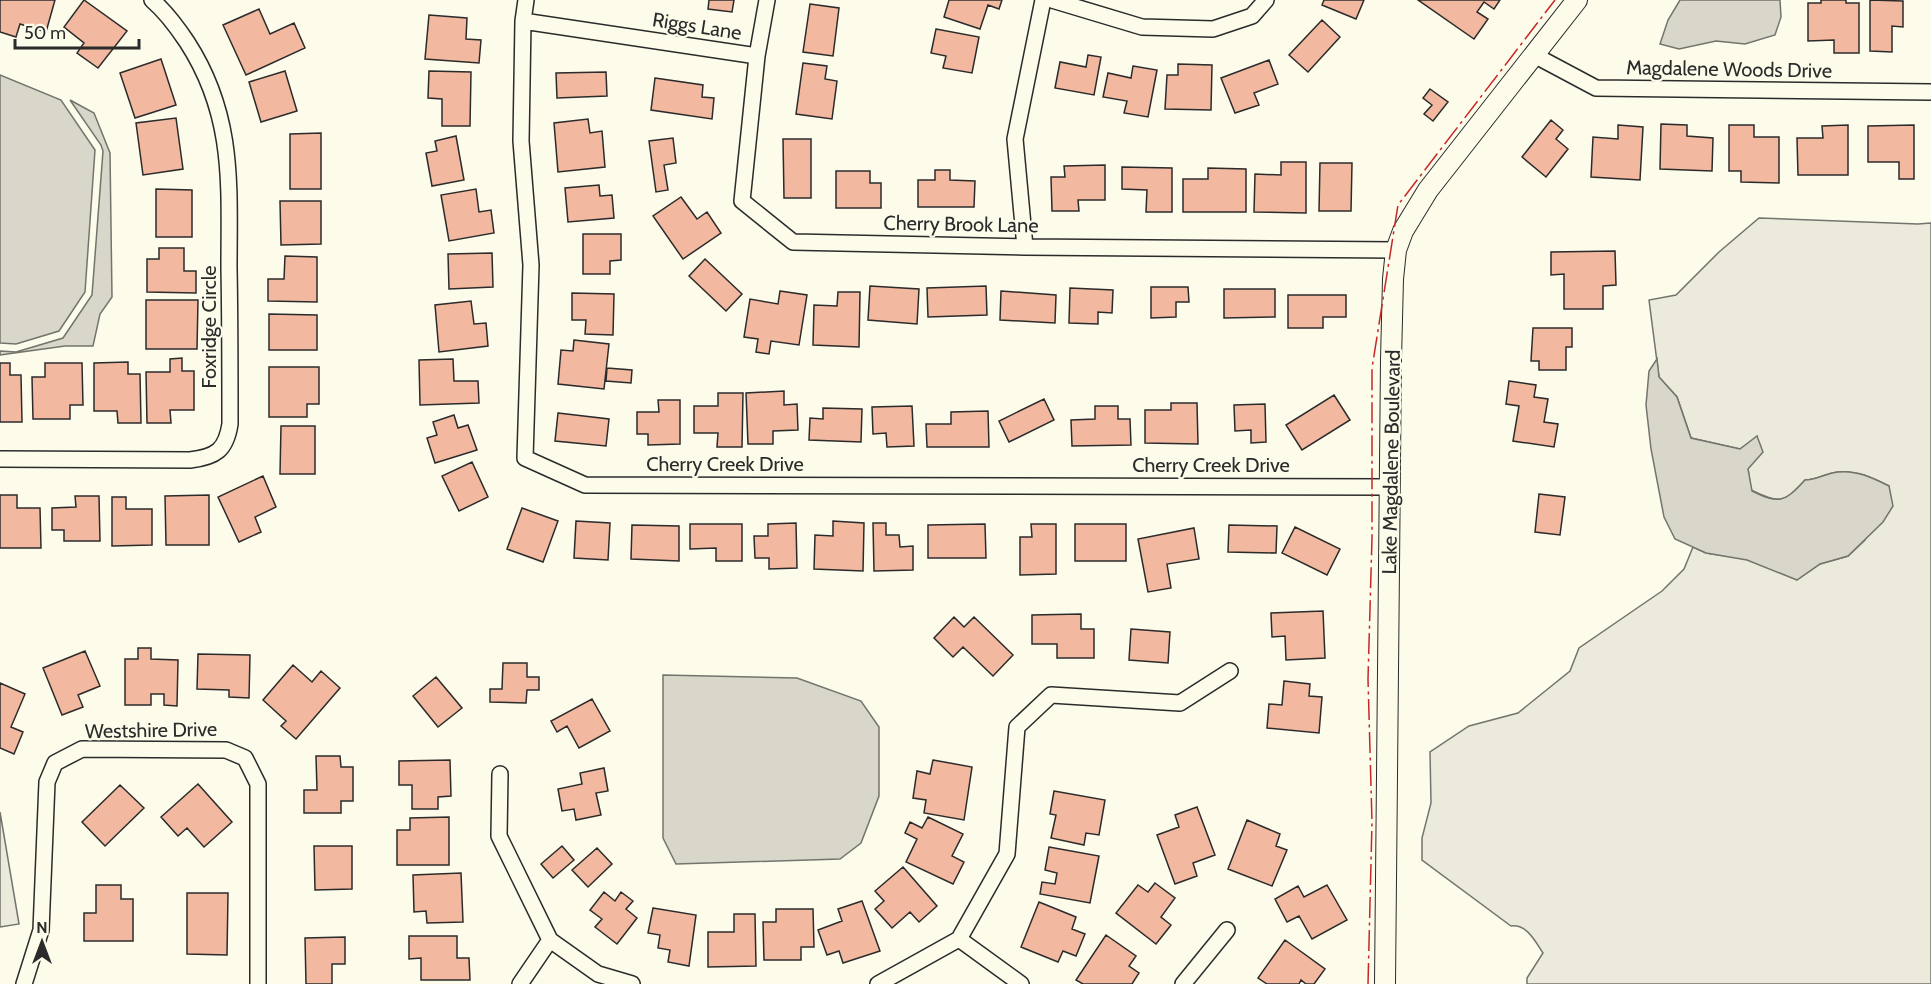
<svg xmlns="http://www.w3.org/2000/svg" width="1931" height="984" viewBox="0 0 1931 984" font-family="Cabin,sans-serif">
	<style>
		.green { fill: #ecebdb; stroke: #74746e; stroke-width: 1.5 }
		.water { fill: #d8d7c9; stroke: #74746e; stroke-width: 1.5 }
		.building { fill: #f2b8a0; stroke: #2b2b2b; stroke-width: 1.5 }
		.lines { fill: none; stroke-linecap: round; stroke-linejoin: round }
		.minor-casing { stroke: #2b2b2b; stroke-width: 18 }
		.tertiary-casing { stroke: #2b2b2b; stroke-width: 22 }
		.minor { stroke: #fdfbea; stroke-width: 15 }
		.tertiary { stroke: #fdfbea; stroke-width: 20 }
		.power { stroke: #c62828; stroke-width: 1.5; stroke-dasharray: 21 4.5 3 4.5; stroke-linecap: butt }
		.labels { text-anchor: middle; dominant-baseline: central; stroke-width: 4.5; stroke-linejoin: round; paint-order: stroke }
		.street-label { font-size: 20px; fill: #2b2b2b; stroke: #fdfbea }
	</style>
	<rect width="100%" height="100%" fill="#fdfbea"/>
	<path class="green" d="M1759,218L1918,224L1931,223V984H1527V978L1543,953C1535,941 1527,924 1511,926L1422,860V838L1431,803L1430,752L1469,726L1518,713L1570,671L1579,648L1662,591L1684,569L1693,547L1706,553L1747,559L1797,580L1820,564L1848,556L1865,540L1889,486C1873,478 1857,470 1838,472C1826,473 1817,480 1805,480C1784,503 1780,504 1751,490L1748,469L1757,437L1740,449L1691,438L1677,397L1659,377L1649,300L1676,295L1719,252Z
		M0,812L19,924L0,927Z"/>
	<path class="water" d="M1680,0H1780L1781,17L1775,35L1745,44L1716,41L1679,49L1660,44L1668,20Z
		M0,75L61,100L95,150L85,292L59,331L16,344L0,343Z
		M70,100L94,113L110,153L112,297L100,314L93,346H65L0,355V351L16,352L63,338L92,295L103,151L101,145Z
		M1657,359L1659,377L1677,397L1691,438L1740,449L1757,436L1763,452L1748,469L1752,491C1779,504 1784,503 1805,480C1817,480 1826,473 1838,472C1857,470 1873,478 1889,486L1893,506L1883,522L1848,556L1820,564L1797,580L1747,560L1706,553L1675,539L1664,517L1651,449L1646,405L1649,371Z
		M663,675L797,678L861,701L879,727V796L861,843L840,859L676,864L663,838Z"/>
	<path class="building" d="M0,0H55L46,32L20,24L16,37L0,32Z
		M84,0L127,31L98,68L77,53L84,43L64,27Z
		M709,0H734L732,12L708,9Z
		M949,0H1002L999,9L988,5L980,29L944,17Z
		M1324,0H1364L1356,19L1322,5Z
		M1418,0H1500L1494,9L1484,2L1477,12L1488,19L1474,39Z
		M1821,0H1846V3H1859V53H1834V40L1808,41V3H1821Z
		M1870,0L1903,1V27L1892,26V52L1870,51Z
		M810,4L839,8L833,56L803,52Z
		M259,9L270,34L294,23L305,48L246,75L223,25Z
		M429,15L467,18L466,39L481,40L479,63L425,59Z
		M1322,20L1340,37L1308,72L1289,55Z
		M936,29L979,37L972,73L943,68L946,56L931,53Z
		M1088,55L1101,57L1094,95L1055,88L1060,62L1086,67Z
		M161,59L176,105L135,118L120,73Z
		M1269,60L1278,84L1254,93L1259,105L1235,113L1221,78Z
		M803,63L827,66L825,79L837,81L832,119L796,114Z
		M1178,64L1212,65L1211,110L1165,109L1167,75H1178Z
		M1133,66L1157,70L1148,117L1124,113L1127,101L1103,97L1108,73L1131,78Z
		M285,71L297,111L261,122L249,82Z
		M429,71L471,72L470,126H442V99L428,98Z
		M606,72L607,96L557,98L556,73Z
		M655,78L703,85L702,97L714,98L712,119L651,110Z
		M1430,89L1448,102L1433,121L1424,114L1432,105L1423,98Z
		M176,118L183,169L143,175L136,123Z
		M588,119L590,133L602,131L605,167L558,172L554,123Z
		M1551,120L1563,130L1556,139L1568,149L1546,177L1522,157Z
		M1661,124L1687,125V136L1713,138L1712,171L1660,169Z
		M1618,125L1643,127L1640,180L1591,177L1593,137L1618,139Z
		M1729,125H1754V137H1779V183L1741,182V171H1729Z
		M1848,125V175H1798L1797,138H1823L1822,126Z
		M1914,125V179H1899V162H1868V126Z
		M321,133V189H290V134Z
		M456,136L464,180L432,186L426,153L437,151L435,141Z
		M673,138L676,163L664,165L668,190L656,192L649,141Z
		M783,139H811V198H784Z
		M1281,162H1306V213L1254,212L1255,174L1281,175Z
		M1320,163H1352L1351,211H1319Z
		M1105,165V200H1078L1079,211H1052L1051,177H1065L1064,166Z
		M1122,167L1172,168V212H1146L1147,190L1122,189Z
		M1208,168L1246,169V212H1183V179H1208Z
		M935,170H950V180L975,181L974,207H918V180H935Z
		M836,171H870V183H881V208H836Z
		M599,185L600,196L612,195L614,218L568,222L565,188Z
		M156,189L192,190V237H156Z
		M476,189L479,212L491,210L494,233L449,241L441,195Z
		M681,197L697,219L707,212L721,233L683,259L653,216Z
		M280,201H321V244L281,245Z
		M583,234H621V260L610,261V274H583Z
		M159,248H184V271H196V293L147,292V259H159Z
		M1615,251L1616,285L1603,286V309H1564V274L1551,275V252Z
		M492,253L493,287L449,289L448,254Z
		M285,256L317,257V302L268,301V279H284Z
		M705,259L742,294L726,311L689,276Z
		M870,286L919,289L917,324L868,320Z
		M986,286L987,315L928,317L927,288Z
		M1151,287H1188L1189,302H1176V317L1151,318Z
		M1070,288L1113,290L1112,313L1098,312V324L1069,323Z
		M1224,289H1275V317L1224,318Z
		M780,291L807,295L799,345L771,341L769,354L756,352L758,339L744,337L750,299L778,304Z
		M1001,291L1056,295L1055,323L1000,320Z
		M838,292H860L859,347L813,345L814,305L837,306Z
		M572,293L614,294L613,335L585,334L586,320H572Z
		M1288,295H1346V317H1323V328H1288Z
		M146,300H198L197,349H146Z
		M471,301L474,324L486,323L488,346L439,352L435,305Z
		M269,314L317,315V350H269Z
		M1533,328H1572V347H1566V370H1539V361H1531Z
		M574,340L609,344L604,389L558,384L561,350L573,351Z
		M182,358V371H194V410H170L171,423H147L146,372H170V359Z
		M453,359L454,381H478L479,403L420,405L419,360Z
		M128,362V374H140L141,423H118L117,411H94V363Z
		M0,363H10V375H21L22,422H0Z
		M45,363H82L83,405H70V419H33L32,377H45Z
		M269,367H319V404H307V417H269Z
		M607,368L632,370L631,383L606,381Z
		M1509,381L1536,385L1534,397L1548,399L1544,422L1558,424L1554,447L1513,441L1519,406L1506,404Z
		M784,391V405L797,404L798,430L773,431V444H748L746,393Z
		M718,393H743L742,447H717L718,433H694V406H718Z
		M1334,395L1350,420L1302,450L1286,425Z
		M1044,399L1054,420L1009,442L999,421Z
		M658,400H680V444L648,445V434H637V412H659Z
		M1171,403H1197L1198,444L1145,443V410H1171Z
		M1265,404L1266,442L1251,443V430L1235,431L1234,405Z
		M912,406L914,446L887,447L886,433L873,434L872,407Z
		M1095,406H1118V419H1130L1131,445L1072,446L1071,420L1095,419Z
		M823,408L862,409L861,442L809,440L810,418L823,419Z
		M988,411L989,447H927L926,424H951V412Z
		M558,413L609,419L606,446L555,441Z
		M454,415L458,428L468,425L477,450L435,463L427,438L437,435L433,422Z
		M281,426H315V474H280Z
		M472,462L488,497L459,511L442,476Z
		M263,476L276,507L255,517L261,532L239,542L218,497Z
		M1539,494L1565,497L1560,535L1535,532Z
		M0,495H17V508H40L41,548H0Z
		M209,495V545H166L165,496Z
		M75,496H99L100,541H64V530H52V508L76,507Z
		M112,497H126V509H152V545L112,546Z
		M522,508L558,521L543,562L507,549Z
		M576,521L610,523L608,560L574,558Z
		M833,521L864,523L863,571L814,569L815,535L833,536Z
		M796,523L797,568L769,569V558H755L754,536H768V524Z
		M873,523H886V535H899L900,547L913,546V570L874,571Z
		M690,524H742V561H716V548L690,549Z
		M985,524L986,558H928V525Z
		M1031,524H1056V574L1020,575V537H1032Z
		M1075,524H1126V561H1075Z
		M632,525L679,526V561L631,559Z
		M1229,525L1277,526L1276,553L1228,552Z
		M1295,527L1340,549L1327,575L1282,553Z
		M1194,528L1199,559L1167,564L1171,588L1148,592L1138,539Z
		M1323,611L1325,658L1286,660L1285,636L1272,637L1271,613Z
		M1081,614V629H1094V658H1057V644H1032V615Z
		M954,617L964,627L974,617L1013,655L993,676L963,647L953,657L934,638Z
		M1131,629L1170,632L1168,663L1129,660Z
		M138,648H151V659L178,660L177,706L164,705V694H151V705H125V659H138Z
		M85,651L100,686L78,695L83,707L62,715L43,668Z
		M198,654L250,655L249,698L229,697V690L197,689Z
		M503,663H527V677H539V690H527L526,703L490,702V689H502Z
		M293,665L312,682L321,671L340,688L296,739L281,726L286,721L263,700Z
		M436,677L462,708L438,727L413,696Z
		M1284,681L1310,684L1309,696L1322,697L1319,733L1267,728L1269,704L1282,705Z
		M0,683L25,694L11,727L23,732L14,754L0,748Z
		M592,699L610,731L579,748L567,726L557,732L551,721Z
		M316,756H340L341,767H353V801H341V813H304V790H317Z
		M450,760L451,796L438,797V809H412V785H399V761Z
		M933,760L972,767L964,820L924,813L926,800L913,798L917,771L930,774Z
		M604,768L608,791L596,793L601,815L576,820L574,809L562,811L558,789L582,784L580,773Z
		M198,784L232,822L204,847L187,828L178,836L161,817Z
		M120,785L144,808L105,846L82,822Z
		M1054,791L1105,800L1099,835L1086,833L1084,845L1051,838L1056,815L1050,814Z
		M1197,807L1215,855L1193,863L1197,876L1175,884L1157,835L1179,827L1175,815Z
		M449,817V865H397V830H410V818Z
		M928,817L963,834L952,856L964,862L953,884L906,862L917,839L905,833L910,822L922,828Z
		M1247,820L1280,834L1276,846L1287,850L1272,886L1228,869Z
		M314,846H352V889L315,890Z
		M562,846L574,860L553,878L541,864Z
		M1049,847L1099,856L1090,903L1040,894L1042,882L1055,884L1057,873L1045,870Z
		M597,848L612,864L588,887L572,870Z
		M903,867L937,906L919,922L910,912L892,928L875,909L884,901L875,891Z
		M461,873L463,922L427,923L426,911L414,912L413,875Z
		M1155,883L1175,898L1161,917L1171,925L1156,944L1116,913L1138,885L1148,892Z
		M96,885H121V899H133V941H84V913H96Z
		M1327,885L1347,920L1312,939L1299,916L1287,922L1275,899L1298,886L1304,897Z
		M604,892L615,901L621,892L633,901L626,909L637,918L617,944L595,927L602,919L590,910Z
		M187,893H228L227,955L187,954Z
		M862,901L880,951L843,963L839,951L827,955L818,930L842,921L838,909Z
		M1039,902L1076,917L1072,929L1085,934L1076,956L1063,951L1058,962L1021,947Z
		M653,908L696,915L689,966L668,962L670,950L658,948L660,935L648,933Z
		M776,909H813L814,947H801V960H764L763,922H776Z
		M734,914H755L756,966L708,967V932H734Z
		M1106,935L1136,956L1129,966L1139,973L1132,984H1083L1076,980Z
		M409,936H457V958H469L470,980H421V958L409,959Z
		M345,937V964H332V984H306L305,938Z
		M1285,940L1325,969L1314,984H1306L1301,980L1299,984H1267L1258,978Z"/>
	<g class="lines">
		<g class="minor-casing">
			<path id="minor" d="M526,0L523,21L521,141L531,265L525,458L585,485L1390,487
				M767,0L757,56L742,201L793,242L1025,247L1396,250
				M1052,0L1142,27L1213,29L1252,16L1266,0
				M523,21L757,56
				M1534,55L1596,88L1931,92
				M1025,247L1015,139L1043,0
				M0,459L190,460C216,457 226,450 230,424C230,372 230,320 229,268C229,185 235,116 187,42C177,27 166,12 152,0
				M500,774L499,836L550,940L598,974L632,984
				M959,939L1021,984
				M24,984L41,930L47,782L55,763L82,749L226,750L245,758L258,784V984
				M520,984L550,940
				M878,984L959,939L1007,854L1017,727L1051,695L1180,703L1230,671
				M1183,984L1227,930"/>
		</g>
		<g class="tertiary-casing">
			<path id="tertiary" d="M1385,984L1391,359L1393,279L1396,250L1403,231L1428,190L1577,0"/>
		</g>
		<use href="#minor" class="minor"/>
		<use href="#tertiary" class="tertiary"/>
		<path class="power" d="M1368,984L1372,822L1368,679L1372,538V368L1398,205L1555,0"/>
	</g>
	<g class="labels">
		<g class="street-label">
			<text transform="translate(697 26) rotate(9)">Riggs Lane</text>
			<text transform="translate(1729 69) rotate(1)">Magdalene Woods Drive</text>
			<text transform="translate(961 224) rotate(1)">Cherry Brook Lane</text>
			<text transform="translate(209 327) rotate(-90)">Foxridge Circle</text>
			<text transform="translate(1391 462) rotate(-89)">Lake Magdalene Boulevard</text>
			<text x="725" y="464">Cherry Creek Drive</text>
			<text x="1211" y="465">Cherry Creek Drive</text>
			<text transform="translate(151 730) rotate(-1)">Westshire Drive</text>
		</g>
	</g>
	<g transform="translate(42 942)" stroke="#fdfbea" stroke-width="4.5" paint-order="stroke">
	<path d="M0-4.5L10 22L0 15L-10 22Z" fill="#2b2b2b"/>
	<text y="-9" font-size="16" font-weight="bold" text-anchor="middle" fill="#2b2b2b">N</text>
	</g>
	<path d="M15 39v9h124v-9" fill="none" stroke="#2b2b2b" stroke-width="3"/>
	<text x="24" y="39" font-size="18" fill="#2b2b2b" stroke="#fdfbea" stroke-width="4.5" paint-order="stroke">50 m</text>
</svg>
